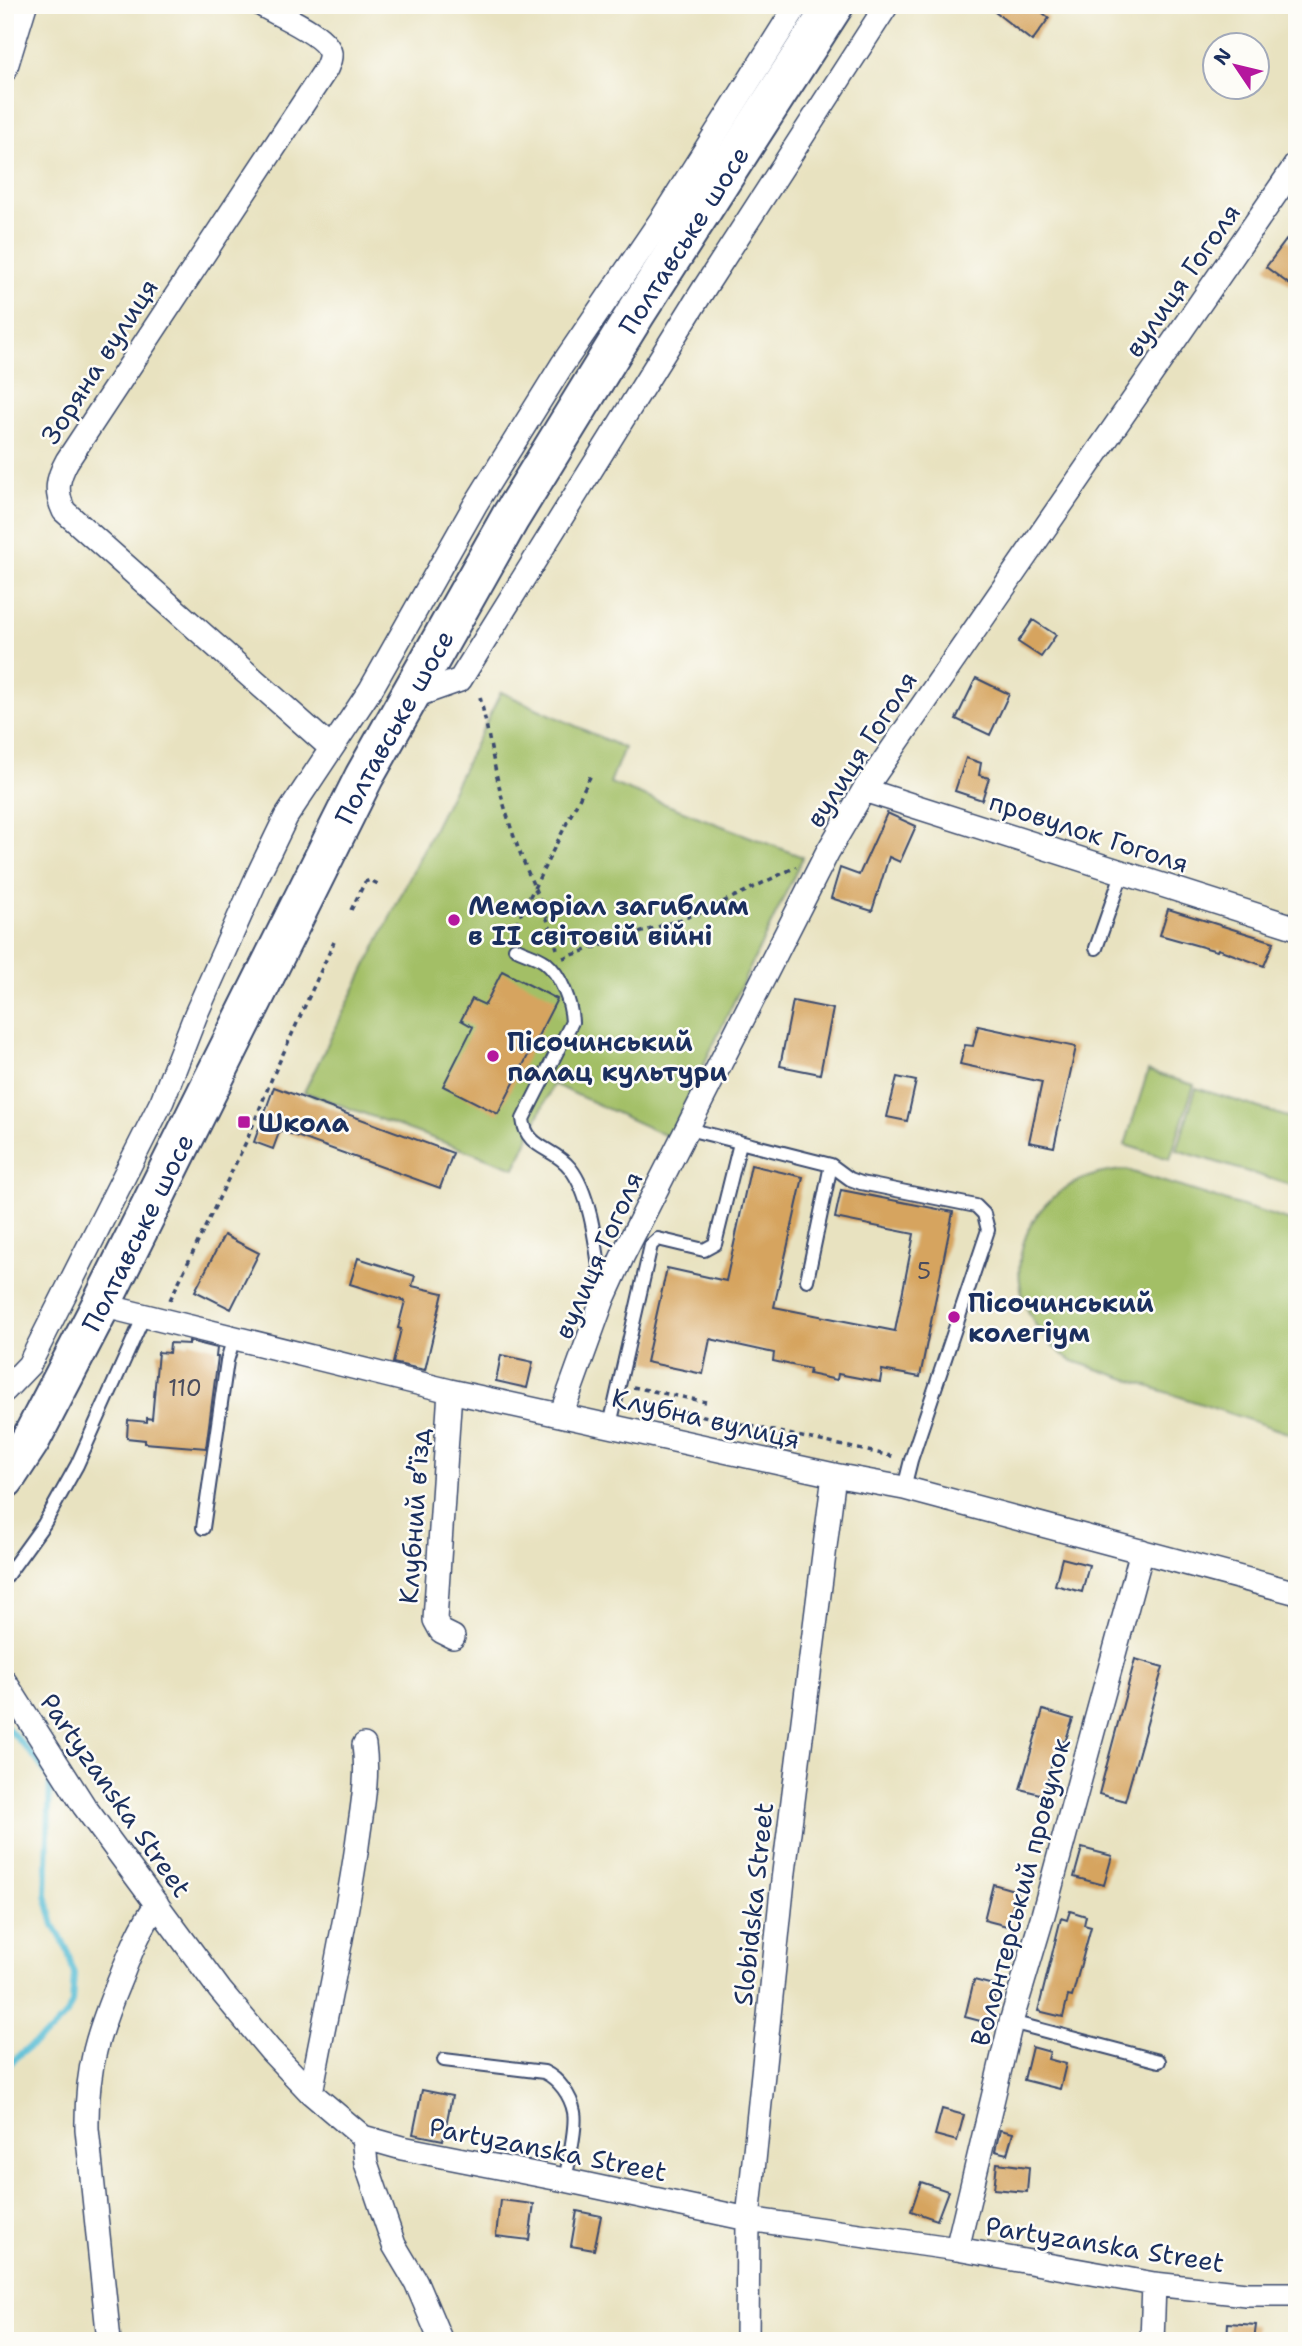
<svg xmlns="http://www.w3.org/2000/svg" width="1302" height="2346" viewBox="0 0 1302 2346" font-family="'Shantell Sans',sans-serif">
	<style>
		.green { fill: #a3bf66; stroke: #5f7762; stroke-width: 2 }
		.lines { fill: none; stroke-linecap: round; stroke-linejoin: round }
		.stream { stroke: #57bdd5; stroke-width: 6 }
		.building { fill: #d6a45e }
		.service-casing { stroke: #3a4a6d; stroke-width: 16 }
		.minor-casing { stroke: #3a4a6d; stroke-width: 26 }
		.trunk-casing { stroke: #3a4a6d; stroke-width: 42 }
		.path { stroke: #3a4a6d; stroke-width: 3.5; stroke-dasharray: 5 5; stroke-linecap: butt }
		.service { stroke: #fff; stroke-width: 12 }
		.minor { stroke: #fff; stroke-width: 23 }
		.trunk { stroke: #fff; stroke-width: 38 }
		.poi-dot { fill: #b5179e; stroke: #fdfcf7; stroke-width: 2.5 }
		.labels { text-anchor: middle; dominant-baseline: central; stroke-width: 5; stroke-linejoin: round; paint-order: stroke }
		.number-label { font-size: 23px; fill: #4a4c5e }
		.street-label { font-size: 26px; fill: #1b2f5e; stroke: #fdfcf7 }
		.poi-label { font-size: 26px; font-weight: bold; fill: #1b2f5e; stroke: #fdfcf7; text-anchor: start }
	</style>
	<rect width="100%" height="100%" fill="#fdfcf7"/>
	<filter id="ink" filterUnits="userSpaceOnUse"><feTurbulence type="fractalNoise" baseFrequency=".0143" numOctaves="2"/><feDisplacementMap in="SourceGraphic" scale="14" xChannelSelector="R" yChannelSelector="G"/><feConvolveMatrix kernelMatrix="1 2 1 2 8 2 1 2 1" color-interpolation-filters="sRGB"/></filter>
	<filter id="wash" filterUnits="userSpaceOnUse"><feTurbulence type="fractalNoise" baseFrequency=".00686" numOctaves="4" result="noise"/><feDisplacementMap in="SourceGraphic" scale="28" xChannelSelector="R" yChannelSelector="G"/><feGaussianBlur stdDeviation="1.57" result="paint"/><feColorMatrix in="noise" values="0 0 0 0 0 0 0 0 0 0 0 0 0 0 0 0 0 1.4 0 .05"/><feComposite in="paint" operator="in"/></filter>
	<g filter="url(#wash)">
		<rect width="100%" height="100%" fill="#e8e2c0"/>
		<path class="green" d="M501,692L624,748L610,783L803,857L669,1137L553,1084L515,1168L304,1092Z
			M1148,1071L1194,1085L1170,1159L1125,1145Z
			M1196,1088L1297,1120V1187L1177,1150Z
			M1126,1170L1297,1223V1436L1070,1360C980,1297 1017,1175 1126,1170Z"/>
		<g class="lines">
			<path class="stream" d="M5,1725L36,1759L50,1779L46,1895L54,1925L67,1949L74,1974L72,2003L67,2014L51,2031L21,2053L5,2069"/>
		</g>
		<g id="blocks">
			<path class="building" d="M986,5H1033L1049,18L1032,41Z
				M1287,239L1297,247V290L1266,267Z
				M1033,620L1056,635L1041,657L1018,642Z
				M976,678L1009,694L990,735L956,719Z
				M966,758L981,763L979,775L989,778L982,800L955,791Z
				M887,813L916,826L900,862L889,857L872,911L831,898L840,868L859,875Z
				M1168,909L1274,942L1264,966L1218,949L1217,951L1160,935Z
				M502,971L557,999L498,1114L443,1086L473,1027L461,1020L472,999L485,1005Z
				M793,1001L833,1009L820,1074L780,1066Z
				M978,1026L1076,1047L1054,1147L1029,1142L1042,1082L960,1064L965,1045L973,1046Z
				M897,1077L916,1081L907,1121L887,1117Z
				M274,1087L453,1153L440,1188L280,1130L273,1149L254,1142Z
				M751,1165L803,1177L774,1307L895,1331L914,1234L835,1218L841,1190L953,1212L920,1377L882,1370L880,1382L838,1374L837,1380L809,1374L810,1369L773,1361L774,1353L710,1339L703,1374L646,1362L667,1268L726,1281Z
				M224,1235L259,1253L231,1309L195,1291Z
				M358,1258L415,1276L412,1286L443,1293L425,1370L393,1363L401,1329L398,1328L405,1301L350,1284Z
				M189,1341L217,1348L216,1357H218L206,1448L145,1443V1440L127,1438L128,1420L147,1422V1418L152,1419L158,1352L169,1353L170,1343L189,1344Z
				M501,1355L533,1362L527,1388L496,1381Z
				M1062,1558L1089,1565L1082,1592L1055,1585Z
				M1135,1659L1163,1667L1125,1801L1099,1794Z
				M1043,1710L1073,1719L1065,1742L1058,1740L1044,1795L1020,1789Z
				M1082,1848L1112,1856L1104,1885L1074,1877Z
				M993,1884L1017,1891L1007,1926L984,1920Z
				M1070,1911L1086,1916L1084,1925L1091,1927L1072,1997L1068,1996L1063,2017L1038,2011L1061,1918L1067,1920Z
				M974,1980L997,1986L988,2023L965,2017Z
				M1032,2047L1050,2052L1048,2059L1066,2064L1060,2089L1024,2080Z
				M422,2090L452,2096L443,2140L413,2134Z
				M942,2109L964,2115L957,2141L935,2135Z
				M1000,2130L1013,2133L1007,2154L995,2151Z
				M997,2163L1029,2167L1027,2192L994,2189Z
				M921,2182L948,2191L937,2220L911,2211Z
				M500,2200L534,2204L529,2240L496,2236Z
				M577,2211L601,2216L594,2250L571,2246Z
				M1228,2323L1256,2325L1254,2341H1227Z"/>
		</g>
	</g>
	<g filter="url(#ink)">
		<use href="#blocks" fill-opacity="0" stroke="#3a4a6d" stroke-width="2"/>
		<g class="lines">
			<g class="service-casing">
				<path id="service" d="M515,948C524,953 537,956 545,962C561,975 571,1002 572,1022L523,1119C526,1149 554,1147 570,1168C593,1197 597,1257 603,1294
					M1096,948L1123,871
					M688,1129L831,1165L850,1179L861,1183L976,1206L984,1214L988,1230L911,1460L904,1488
					M807,1280L831,1165
					M610,1425L651,1245L658,1239L704,1250L715,1244L740,1143
					M203,1528L227,1361L234,1337
					M5,1578L44,1524L77,1465L144,1316
					M1011,2022L1159,2061
					M444,2060L544,2072C559,2079 571,2096 574,2112C577,2127 568,2164 565,2180"/>
			</g>
			<g class="minor-casing">
				<path id="minor" d="M262,5C278,15 326,34 330,53C331,59 328,64 326,69L67,461C57,479 55,492 64,511L331,748
					M5,70L25,5
					M409,698L460,680L705,287L887,5
					M864,790L1297,928
					M101,1305L450,1391L834,1475L904,1488L1297,1593
					M5,1390L29,1365L162,1101L196,1014L258,875L286,817L371,689L475,505L562,365L663,217L797,5
					M450,1391L435,1620L441,1631L453,1637
					M561,1415L603,1299L623,1255L827,853L864,790L1297,163
					M5,1682L84,1806L220,1990L270,2050L311,2093L363,2137L402,2148L565,2180L748,2219L957,2249L1154,2284L1246,2294H1297
					M311,2093C326,2011 345,1929 357,1846C361,1813 369,1779 364,1745
					M363,2137L366,2163L394,2245L416,2282L441,2341
					M957,2249L1011,2022L1043,1915L1142,1551
					M109,2341L87,2129C86,2068 98,2032 121,1977C131,1951 141,1926 157,1904
					M747,2341L748,2219L783,1880L834,1475
					M1152,2341L1154,2284"/>
			</g>
			<g class="trunk-casing">
				<g id="trunk">
					<path id="s1" d="M5,1479L30,1441L101,1305L364,777L510,518L636,313L834,5"/>
				</g>
			</g>
			<path class="path" d="M480,697C490,738 495,778 508,818C521,863 544,903 557,949
				M351,910L365,882L370,880L380,885
				M516,924L592,773
				M563,958L700,913L796,867
				M170,1300L247,1140L272,1078L334,942
				M633,1387L706,1402
				M633,1401L896,1457
				M716,1419L718,1411"/>
			<use href="#service" class="service"/>
			<use href="#minor" class="minor"/>
			<use href="#trunk" class="trunk"/>
		</g>
	</g>
	<g class="poi-dot">
		<circle cx="454" cy="920" r="7"/>
		<circle cx="493" cy="1056" r="7"/>
		<rect x="237" y="1115" width="14" height="14" rx="3.5"/>
		<circle cx="954" cy="1317" r="7"/>
	</g>
	<g class="labels">
		<g class="number-label">
			<text x="924" y="1271">5</text>
			<text x="185" y="1388">110</text>
		</g>
		<g class="street-label">
			<text stroke="none"><textPath href="#s1" startOffset="1414">Полтавське шосе</textPath></text>
			<text transform="translate(1182 280) rotate(-55)">вулиця Гоголя</text>
			<text transform="translate(99 361) rotate(-57)">Зоряна вулиця</text>
			<text stroke="none"><textPath href="#s1" startOffset="847">Полтавське шосе</textPath></text>
			<text transform="translate(861 749) rotate(-57)">вулиця Гоголя</text>
			<text transform="translate(1089 832) rotate(18)">провулок Гоголя</text>
			<text stroke="none"><textPath href="#s1" startOffset="280">Полтавське шосе</textPath></text>
			<text transform="translate(598 1255) rotate(-66)">вулиця Гоголя</text>
			<text transform="translate(706 1418) rotate(13)">Клубна вулиця</text>
			<text transform="translate(414 1516) rotate(-86)">Клубний в’їзд</text>
			<text transform="translate(116 1795) rotate(55)">Partyzanska Street</text>
			<text transform="translate(1020 1892) rotate(-75)">Волонтерський провулок</text>
			<text transform="translate(753 1904) rotate(-84)">Slobidska Street</text>
			<text transform="translate(548 2149) rotate(11)">Partyzanska Street</text>
			<text transform="translate(1105 2244) rotate(9)">Partyzanska Street</text>
		</g>
		<g class="poi-label">
			<text x="468" y="905">Меморіал загиблим<tspan x="468" dy="30">в II світовій війні</tspan></text>
			<text x="507" y="1041">Пісочинський<tspan x="507" dy="30">палац культури</tspan></text>
			<text x="258" y="1122">Школа</text>
			<text x="968" y="1302">Пісочинський<tspan x="968" dy="30">колегіум</tspan></text>
		</g>
	</g>
	<rect width="1302" height="2346" fill="none" stroke="#fdfcf7" stroke-width="28"/>
	<g transform="translate(1236 66) rotate(305)"><circle r="33" fill="#fdfcf7" stroke="#a3aaba" stroke-width="2"/>
	<path d="M0-5L12 26L0 18L-12 26Z" fill="#b5179e"/>
	<text y="-10" font-size="19" font-weight="bold" text-anchor="middle" fill="#1b2f5e">N</text>
	</g>
</svg>
